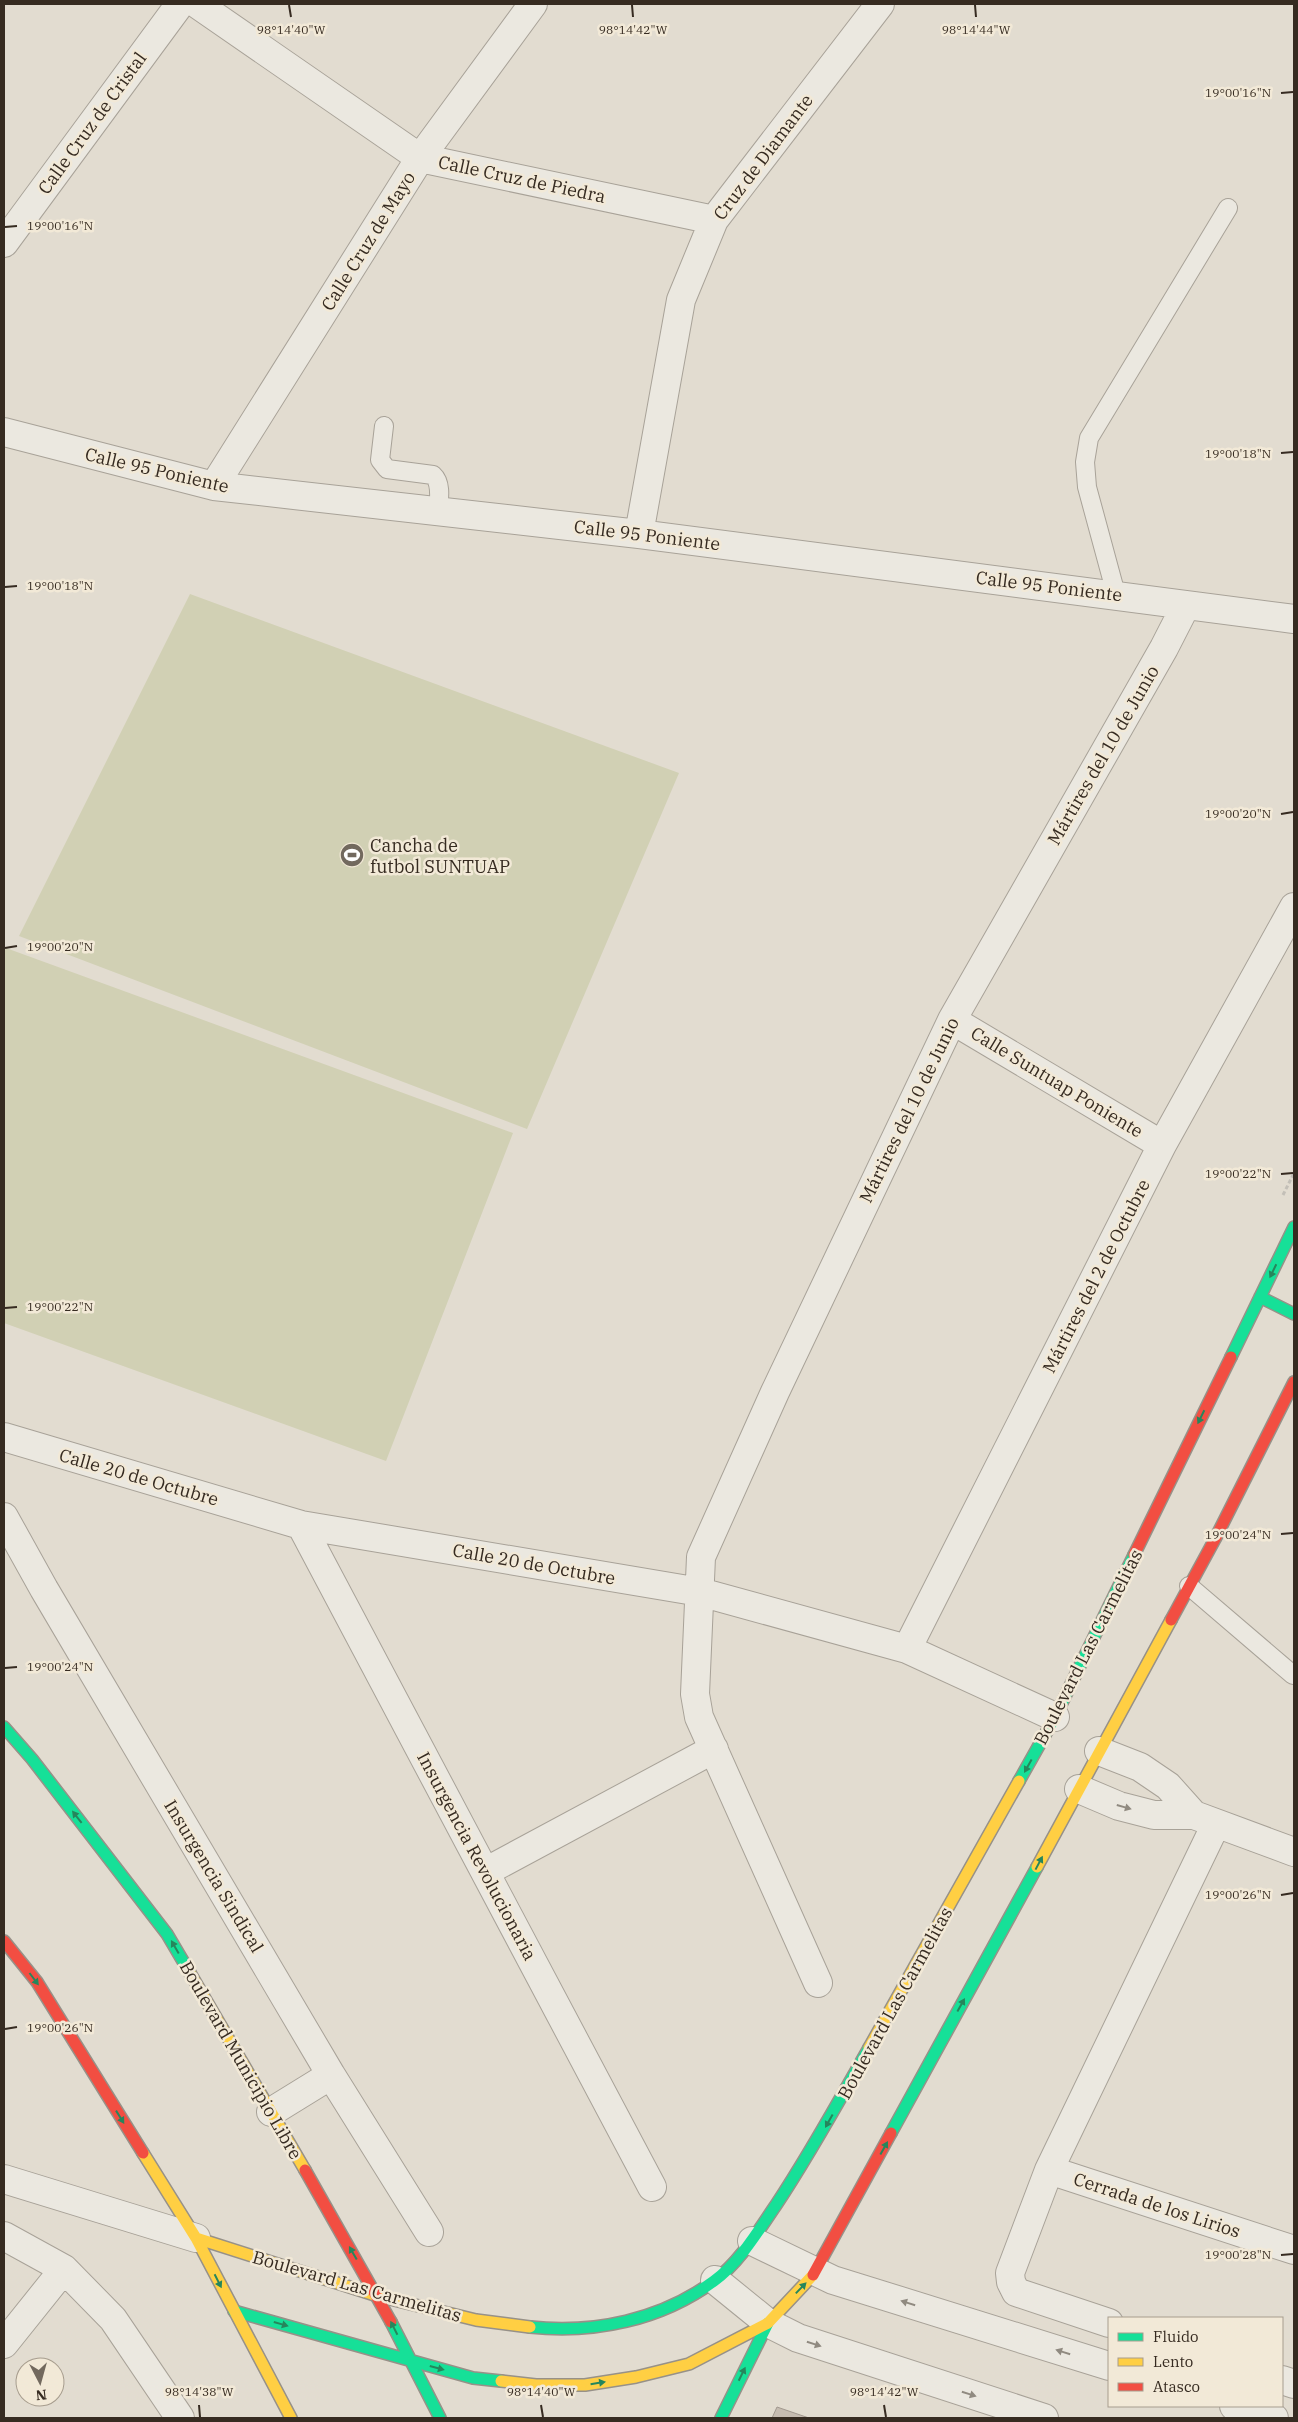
<svg xmlns="http://www.w3.org/2000/svg" width="1298" height="2422" viewBox="0 0 1298 2422" font-family="'IBM Plex Serif',serif">
	<style>
		.park { fill: #d1d0b4 }
		.building { fill: #c6bcb1; stroke: #a2998f }
		.lines { fill: none; stroke-linecap: round; stroke-linejoin: round }
		.lane-casing { stroke: #a8a298; stroke-width: 20 }
		.street-casing { stroke: #a8a298; stroke-width: 30 }
		.fast-casing { stroke: #979188; stroke-width: 14 }
		.slow-casing { stroke: #979188; stroke-width: 14 }
		.jam-casing { stroke: #979188; stroke-width: 14 }
		.path { stroke: #c3bfb7; stroke-width: 3; stroke-dasharray: 4 2.5; stroke-linecap: butt }
		.lane { stroke: #ebe8e0; stroke-width: 18 }
		.street { stroke: #ebe8e0; stroke-width: 28 }
		.fast { stroke: #16e098; stroke-width: 11 }
		.slow { stroke: #ffcf43; stroke-width: 11 }
		.jam { stroke: #f24e42; stroke-width: 11 }
		.oneway { fill: #26865c }
		.oneway2 { fill: #908a80 }
		.ticks { fill: none; stroke: #362b21; stroke-width: 2 }
		.labels { text-anchor: middle; dominant-baseline: central; stroke-width: 5; stroke-linejoin: round; paint-order: stroke }
		.street-label { font-size: 18px; fill: #362b21; stroke: #f2e9d7 }
		.poi-label { font-size: 18px; fill: #362b21; stroke: #f2e9d7; text-anchor: start }
		.ticks-label { font-size: 12px; text-anchor: middle; fill: #362b21; stroke: #f2e9d7; stroke-width: 5; stroke-linejoin: round; paint-order: stroke }
	</style>
	<rect width="100%" height="100%" fill="#e2dcd0"/>
	<path class="park" d="M190,594L679,773L527,1129L19,936Z
		M6,948L513,1133L386,1461L4,1323V952Z"/>
	<path class="building" d="M777,2407L809,2418H772Z"/>
	<g class="lines">
		<g class="lane-casing">
			<path id="lane" d="M384,426L380,460L387,469L433,475C442,483 439,500 438,511
				M1116,594L1087,487L1085,462L1089,438L1228,208
				M1189,1586L1293,1675"/>
		</g>
		<g class="street-casing">
			<path id="street" d="M197,4L420,158L714,220
				M4,243L180,4
				M4,432L214,486L639,534L1294,619
				M214,486L420,158L533,4
				M639,534L681,300L714,220L880,4
				M952,1020L1162,1145
				M4,1437L301,1525L700,1592L907,1649L1055,1717
				M4,1517L44,1589L331,2075L429,2232
				M301,1525L652,2187
				M907,1649L1162,1145L1294,907
				M1099,1751L1140,1767L1168,1786L1194,1815
				M1079,1789L1119,1806L1154,1815H1194L1294,1852
				M485,1872L714,1749
				M818,1983L699,1717L695,1694L701,1557L775,1392L952,1020L1164,648L1186,605
				M271,2112L331,2075
				M1049,2170L1294,2250
				M4,2179L196,2238
				M4,2236L64,2269L113,2319L180,2418
				M752,2241L833,2280L1109,2366
				M715,2280L768,2323L798,2338L1044,2418
				M1109,2323L1016,2292L1011,2282L1010,2273L1049,2170L1216,1824
				M4,2344L64,2269
				M1282,2380L1294,2384
				M1234,2406L1274,2418"/>
		</g>
		<g class="fast-casing">
			<path id="fast" d="M1260,1297L1294,1314
				M1231,1357L1294,1227
				M4,1727L32,1759L167,1934L190,1973
				M1019,1781L1055,1717L1134,1555
				M891,2133L1037,1867
				M234,2311L473,2378L501,2381
				M391,2322L440,2418
				M530,2327C594,2334 661,2320 714,2281C740,2262 758,2231 776,2205C810,2154 839,2101 869,2048
				M721,2418L768,2323"/>
		</g>
		<g class="slow-casing">
			<path id="slow" d="M1037,1867L1171,1620
				M190,1973L305,2170
				M869,2048L1019,1781
				M143,2153L196,2238L291,2418
				M196,2238L378,2296L476,2320L530,2327
				M501,2381L536,2385H585L636,2377L689,2364L768,2323L813,2275"/>
		</g>
		<g class="jam-casing">
			<path id="jam" d="M1134,1555L1231,1357
				M1171,1620L1215,1539L1294,1382
				M4,1941L37,1982L143,2153
				M305,2170L391,2322
				M813,2275L891,2133"/>
		</g>
		<path class="path" d="M1283,1195L1294,1173"/>
		<use href="#lane" class="lane"/>
		<use href="#street" class="street"/>
		<use href="#fast" class="fast"/>
		<use href="#slow" class="slow"/>
		<use href="#jam" class="jam"/>
	</g>
	<defs><path id="oneway-solid" d="M-6-.8H1V-3.2L6.5 0L1 3.2V.8H-6Z" transform="scale(1.25)"/></defs>
	<g class="oneway">
		<use href="#oneway-solid" transform="translate(1273 1271) rotate(116)"/>
		<use href="#oneway-solid" transform="translate(1201 1417) rotate(116)"/>
		<use href="#oneway-solid" transform="translate(1028 1766) rotate(119)"/>
		<use href="#oneway-solid" transform="translate(77 1817) rotate(-128)"/>
		<use href="#oneway-solid" transform="translate(1039 1863) rotate(-62)"/>
		<use href="#oneway-solid" transform="translate(175 1947) rotate(-120)"/>
		<use href="#oneway-solid" transform="translate(34 1979) rotate(53)"/>
		<use href="#oneway-solid" transform="translate(961 2005) rotate(-61)"/>
		<use href="#oneway-solid" transform="translate(120 2117) rotate(58)"/>
		<use href="#oneway-solid" transform="translate(829 2121) rotate(119)"/>
		<use href="#oneway-solid" transform="translate(884 2148) rotate(-61)"/>
		<use href="#oneway-solid" transform="translate(353 2253) rotate(-120)"/>
		<use href="#oneway-solid" transform="translate(218 2281) rotate(63)"/>
		<use href="#oneway-solid" transform="translate(801 2288) rotate(-46)"/>
		<use href="#oneway-solid" transform="translate(281 2324) rotate(16)"/>
		<use href="#oneway-solid" transform="translate(394 2328) rotate(-117)"/>
		<use href="#oneway-solid" transform="translate(437 2368) rotate(15)"/>
		<use href="#oneway-solid" transform="translate(742 2374) rotate(-64)"/>
		<use href="#oneway-solid" transform="translate(598 2383) rotate(-9)"/>
	</g>
	<g class="oneway2">
		<use href="#oneway-solid" transform="translate(1124 1807) rotate(16)"/>
		<use href="#oneway-solid" transform="translate(908 2303) rotate(-163)"/>
		<use href="#oneway-solid" transform="translate(814 2344) rotate(18)"/>
		<use href="#oneway-solid" transform="translate(1063 2352) rotate(-163)"/>
		<use href="#oneway-solid" transform="translate(969 2394) rotate(18)"/>
	</g>
	<path class="ticks" d="M289,5L291,17M632,5L633,17M975,5L976,17M1281,93L1293,92M5,227L17,226M1281,453L1293,452M5,587L17,586M1281,814L1293,812M5,948L17,946M1281,1174L1293,1173M5,1308L17,1307M1281,1534L1293,1533M5,1668L17,1667M1281,1895L1293,1893M5,2029L17,2027M1281,2255L1293,2254M199,2405L200,2417M541,2405L543,2417M884,2405L886,2417"/>
	<defs>
		<g id="stadium-disc" transform="scale(1.25)"><circle r="9.5" fill="#72695e" stroke="#f2e9d7"/><path d="M0-5a6.5 5 0 1 0 0 10a6.5 5 0 1 0 0-10ZM-3.5-1.8h7v3.6h-7Z" fill="#fff"/></g>
	</defs>
	<g fill-rule="evenodd">
		<use href="#stadium-disc" x="352" y="855"/>
	</g>
	<g class="labels">
		<g class="street-label">
			<text transform="translate(92 123) rotate(-54)">Calle Cruz de Cristal</text>
			<text transform="translate(763 157) rotate(-53)">Cruz de Diamante</text>
			<text transform="translate(522 179) rotate(12)">Calle Cruz de Piedra</text>
			<text transform="translate(368 241) rotate(-58)">Calle Cruz de Mayo</text>
			<text transform="translate(157 470) rotate(13)">Calle 95 Poniente</text>
			<text transform="translate(647 535) rotate(7)">Calle 95 Poniente</text>
			<text transform="translate(1049 586) rotate(7)">Calle 95 Poniente</text>
			<text transform="translate(1103 755) rotate(-60)">Mártires del 10 de Junio</text>
			<text transform="translate(1057 1082) rotate(31)">Calle Suntuap Poniente</text>
			<text transform="translate(909 1110) rotate(-64)">Mártires del 10 de Junio</text>
			<text transform="translate(1096 1276) rotate(-63)">Mártires del 2 de Octubre</text>
			<text transform="translate(139 1477) rotate(16)">Calle 20 de Octubre</text>
			<text transform="translate(534 1564) rotate(10)">Calle 20 de Octubre</text>
			<text transform="translate(1088 1647) rotate(-63)">Boulevard Las Carmelitas</text>
			<text transform="translate(477 1856) rotate(62)">Insurgencia Revolucionaria</text>
			<text transform="translate(214 1876) rotate(59)">Insurgencia Sindical</text>
			<text transform="translate(895 2003) rotate(-61)">Boulevard Las Carmelitas</text>
			<text transform="translate(241 2060) rotate(60)">Boulevard Municipio Libre</text>
			<text transform="translate(1157 2205) rotate(18)">Cerrada de los Lirios</text>
			<text transform="translate(357 2286) rotate(16)">Boulevard Las Carmelitas</text>
		</g>
		<g class="poi-label">
			<text x="370" y="845">Cancha de<tspan x="370" dy="21">futbol SUNTUAP</tspan></text>
		</g>
	</g>
	<g class="ticks-label">
		<text x="291" y="34">98°14'40"W</text>
		<text x="633" y="34">98°14'42"W</text>
		<text x="976" y="34">98°14'44"W</text>
		<text x="1238" y="97">19°00'16"N</text>
		<text x="60" y="230">19°00'16"N</text>
		<text x="1238" y="458">19°00'18"N</text>
		<text x="60" y="590">19°00'18"N</text>
		<text x="1238" y="818">19°00'20"N</text>
		<text x="60" y="951">19°00'20"N</text>
		<text x="1238" y="1178">19°00'22"N</text>
		<text x="60" y="1311">19°00'22"N</text>
		<text x="1238" y="1539">19°00'24"N</text>
		<text x="60" y="1671">19°00'24"N</text>
		<text x="1238" y="1899">19°00'26"N</text>
		<text x="60" y="2032">19°00'26"N</text>
		<text x="1238" y="2259">19°00'28"N</text>
		<text x="199" y="2396">98°14'38"W</text>
		<text x="541" y="2396">98°14'40"W</text>
		<text x="884" y="2396">98°14'42"W</text>
	</g>
	<rect width="1298" height="2422" fill="none" stroke="#362b21" stroke-width="10"/>
	<rect x="1108" y="2317" width="175" height="90" fill="#f2e9d7" stroke="#a79d8e"/>
	<rect x="1118" y="2333" width="25" height="8" fill="#16e098" stroke="#a79d8e"/>
	<text x="1153" y="2342" font-size="15" fill="#362b21">Fluido</text>
	<rect x="1118" y="2358" width="25" height="8" fill="#ffcf43" stroke="#a79d8e"/>
	<text x="1153" y="2367" font-size="15" fill="#362b21">Lento</text>
	<rect x="1118" y="2383" width="25" height="8" fill="#f24e42" stroke="#a79d8e"/>
	<text x="1153" y="2392" font-size="15" fill="#362b21">Atasco</text>
	<g transform="translate(40 2382) rotate(174)"><circle r="24" fill="#f2e9d7" stroke="#a79d8e"/>
	<path d="M0-4L9 19L0 12L-9 19Z" fill="#72695e"/>
	<text y="-8" font-size="14" font-weight="bold" text-anchor="middle" fill="#362b21">N</text>
	</g>
</svg>
